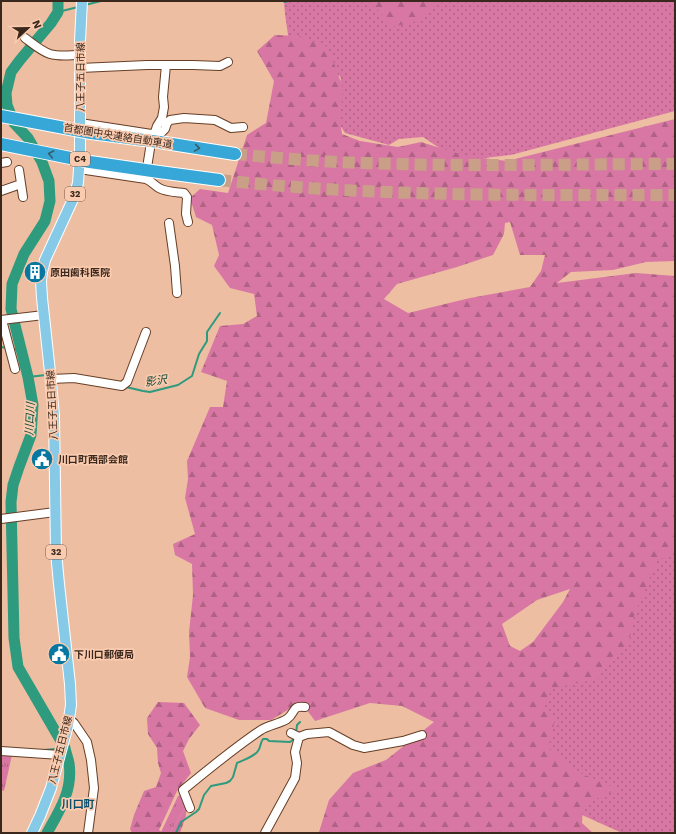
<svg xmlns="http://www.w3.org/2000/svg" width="676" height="834" viewBox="0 0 676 834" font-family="'Work Sans','Noto Sans JP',sans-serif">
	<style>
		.grass { fill: url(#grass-dots) }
		.forest { fill: url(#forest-firs); fill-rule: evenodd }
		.park { fill: url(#park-tufts) }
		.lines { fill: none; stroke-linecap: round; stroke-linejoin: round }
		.stream { stroke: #2e9a7e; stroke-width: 2 }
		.river { stroke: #2e9a7e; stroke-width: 11 }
		.highway-tunnel { stroke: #c9a087; stroke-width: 12; stroke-dasharray: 12 6; stroke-linecap: butt }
		.minor-casing { stroke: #663f26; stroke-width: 10 }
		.major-casing { stroke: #fff; stroke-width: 12 }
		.highway-casing { stroke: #fff; stroke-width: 14 }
		.minor { stroke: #fff; stroke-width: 8 }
		.major { stroke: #87cae8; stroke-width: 10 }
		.highway { stroke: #37a7d8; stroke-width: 12 }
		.highway-bridge-casing { stroke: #fff; stroke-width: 14; stroke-linecap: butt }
		.highway-bridge { stroke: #37a7d8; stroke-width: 12 }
		.oneway { stroke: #395b68 }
		.labels { text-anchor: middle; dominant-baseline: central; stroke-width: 3.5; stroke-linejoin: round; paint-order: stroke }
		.shield { fill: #fbcbaf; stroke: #745949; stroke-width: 1 }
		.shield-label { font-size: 9px; font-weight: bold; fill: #3a281d }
		.street-label { font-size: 10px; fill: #3a281d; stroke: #fbcbaf }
		.poi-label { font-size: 10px; font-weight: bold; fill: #3a281d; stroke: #fbcbaf; text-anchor: start }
		.water-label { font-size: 11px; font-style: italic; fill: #0a4739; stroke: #fbcbaf }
		.neighbourhood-label { font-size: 11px; font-weight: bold; fill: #07506d; stroke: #fbcbaf }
	</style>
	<defs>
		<pattern id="grass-dots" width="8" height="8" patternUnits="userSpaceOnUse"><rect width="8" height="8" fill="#d877a4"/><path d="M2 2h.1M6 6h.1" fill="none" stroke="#b06285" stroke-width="1.8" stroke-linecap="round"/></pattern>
		<pattern id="forest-firs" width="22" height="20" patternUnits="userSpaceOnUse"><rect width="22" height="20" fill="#d877a4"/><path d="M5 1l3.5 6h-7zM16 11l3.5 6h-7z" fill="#b06285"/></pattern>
		<pattern id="park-tufts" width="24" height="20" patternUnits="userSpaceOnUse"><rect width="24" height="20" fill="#d877a4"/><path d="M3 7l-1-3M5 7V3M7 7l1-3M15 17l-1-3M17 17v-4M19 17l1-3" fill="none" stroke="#b06285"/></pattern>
	</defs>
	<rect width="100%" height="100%" fill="#edbea2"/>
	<path class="grass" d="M284,1H675V111L511,155L468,160L444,151L423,137L399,139L389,145L345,133L340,125L337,96L341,78L321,55L297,52L288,35L285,14Z
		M675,543V833H622L582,815L513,695Z"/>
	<path class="forest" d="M368,1H443L417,21L392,27L379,11Z
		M275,35L299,36L328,47L343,88L340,120L342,134L360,141L398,147L421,142L466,156L507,161L675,119V261L646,262L613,270L571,272L557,283L636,273L675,276V552L657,561L634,616L629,642L611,658L598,679L552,688L543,709L555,720L552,731L548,748L575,771L618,789L583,805L582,823L593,833H318L319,832L329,800L353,773L386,760L434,722L402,706L370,703L315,721L301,702L271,720H239L205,708L187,677L190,657L189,632L193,595L192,564L175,555L173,544L195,534L185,498L188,479L187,461L210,407H223L227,381L201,372L220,326L243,324L257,316L254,294L230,288L214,266L219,255L212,225L196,217L190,198L200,189L228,193L247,135L266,123L274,81L257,51ZM510,222L520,255H545L541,271L530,287L470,298L408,313L384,299L397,284L457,267L493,255L504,234L505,223ZM570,589L563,602L533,642L520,651L510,646L502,624L537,600Z
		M158,702L184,703L200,725L189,739L183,751L191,773L177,791L159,830L163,833H132L130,829L134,815L144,791L156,787L161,773L158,763L157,748L148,734L147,718Z
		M186,807V816L180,833H170Z"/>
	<path class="park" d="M1,754L12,755L4,791L1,790Z
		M182,794L186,807L170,833H163L161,832L178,796Z"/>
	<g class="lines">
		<path class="stream" d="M283,1L285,2L288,1
			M85,5L101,1
			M58,12L78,7
			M1,347L7,348
			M13,349L21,351
			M28,377L46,375
			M126,387L143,391L150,392L178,385L192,376L199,354L207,341V332L220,313
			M296,733L297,725L300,722
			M44,750L55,749
			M176,833L181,822L196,812L199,809L204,795L211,786L226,783L230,781L233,777L237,763C243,760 254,757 258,751C261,747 260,743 263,739H267L269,741L290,742L294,739V737"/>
		<path class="river" d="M47,833C60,810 73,790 69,763C68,758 66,753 65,748L18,667L14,638L11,502L13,485L19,467L31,435L33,405L28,377L11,309L12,284L24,254L45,221L50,201L49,181L42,162L28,138L14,123L7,105L6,93L11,72L20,60L51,23L58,12V1"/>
		<path class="highway-tunnel" d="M235,154C278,158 322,162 365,163C468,167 572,164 675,164
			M219,180C267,185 315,189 364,191C467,196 571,195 675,195"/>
		<g class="minor-casing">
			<path id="minor" d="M25,38C33,44 41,51 50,54C60,57 70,55 80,55
				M80,68L147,65H193L220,66L228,62
				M80,123L158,135L162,132L165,129L167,123L170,120L184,118L215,120L231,128L243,127
				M154,135L157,126L162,118L164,107L163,97L166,65
				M1,163L7,162
				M79,169L146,179C153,182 154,185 159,188C166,192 176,192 184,193L187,197L186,214L188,222
				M19,170L23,197
				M146,174L152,136
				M1,191L21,184
				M169,223L175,266L177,293
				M1,320L44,315
				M2,320L15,369
				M51,379L74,378L122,386L127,382L146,332
				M1,519L55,512
				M69,719L74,723L87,742L91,760L94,788L88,833
				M291,733L299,737L307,734L329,732L353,745L364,748L403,741L422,735
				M1,751L60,755
				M190,808L183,790C209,769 234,748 261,730C269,725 279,724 287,719C296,713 291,705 305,707
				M265,833L295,778L297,763L295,752L299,737"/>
		</g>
		<g class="major-casing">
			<path id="major" d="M32,833L40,816L51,788L68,725L71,705L70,684L59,584L56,552L54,416L50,372L42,298L41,281L42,272L45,260L74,197L78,183L80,155V41L82,1"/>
		</g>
		<g class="highway-casing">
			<path id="highway" d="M159,142L235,154
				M159,172L219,180"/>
		</g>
		<use href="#minor" class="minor"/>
		<use href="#major" class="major"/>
		<use href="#highway" class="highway"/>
		<g class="highway-bridge-casing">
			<path id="highway-bridge" d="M1,116L91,133L159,142
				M1,144L90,162L159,172"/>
		</g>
		<use href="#highway-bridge" class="highway-bridge"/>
	</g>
	<defs><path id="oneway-chevron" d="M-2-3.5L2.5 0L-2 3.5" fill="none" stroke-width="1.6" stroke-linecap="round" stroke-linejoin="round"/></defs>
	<g class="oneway">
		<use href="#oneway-chevron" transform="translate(197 148) rotate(9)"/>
		<use href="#oneway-chevron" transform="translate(51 154) rotate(-169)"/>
	</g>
	<defs>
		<g id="building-disc" transform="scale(1.15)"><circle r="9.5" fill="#0577a1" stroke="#fbcbaf"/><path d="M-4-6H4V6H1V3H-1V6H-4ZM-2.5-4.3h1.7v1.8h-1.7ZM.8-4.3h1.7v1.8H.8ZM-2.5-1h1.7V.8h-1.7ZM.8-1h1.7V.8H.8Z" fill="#fff"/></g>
		<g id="civic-disc" transform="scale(1.15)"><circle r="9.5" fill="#0577a1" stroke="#fbcbaf"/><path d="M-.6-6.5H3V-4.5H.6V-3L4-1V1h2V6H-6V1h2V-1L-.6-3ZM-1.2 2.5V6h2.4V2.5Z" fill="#fff"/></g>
	</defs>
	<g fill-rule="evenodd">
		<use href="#building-disc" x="35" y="272"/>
		<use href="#civic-disc" x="42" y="459"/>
		<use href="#civic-disc" x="59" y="654"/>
	</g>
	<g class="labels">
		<g class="shield">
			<rect x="70" y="152" width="20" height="14" rx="3"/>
			<rect x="65" y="187" width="20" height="14" rx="3"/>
			<rect x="46" y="545" width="20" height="14" rx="3"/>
		</g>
		<g class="shield-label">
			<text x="80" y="159">C4</text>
			<text x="75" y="194">32</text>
			<text x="56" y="552">32</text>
		</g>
		<g class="street-label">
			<text transform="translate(80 77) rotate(-90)">八王子五日市線</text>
			<text transform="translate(118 136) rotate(9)">首都圏中央連絡自動車道</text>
			<text transform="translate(52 405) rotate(-93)">八王子五日市線</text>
			<text transform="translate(60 750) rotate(-76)">八王子五日市線</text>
		</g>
		<g class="poi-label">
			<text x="50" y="272">原田歯科医院</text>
			<text x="58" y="459">川口町西部会館</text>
			<text x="74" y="654">下川口郵便局</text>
		</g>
		<g class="water-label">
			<text transform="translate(156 381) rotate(-8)">影沢</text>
			<text transform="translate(30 419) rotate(-87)">川口川</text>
		</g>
		<g class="neighbourhood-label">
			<text x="78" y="804">川口町</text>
		</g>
	</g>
	<rect width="676" height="834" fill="none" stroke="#3a281d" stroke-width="4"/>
	<g transform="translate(28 28) rotate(68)" stroke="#fbcbaf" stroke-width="3" paint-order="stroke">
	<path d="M0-3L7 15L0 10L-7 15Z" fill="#3a281d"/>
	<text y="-6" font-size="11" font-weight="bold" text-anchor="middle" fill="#3a281d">N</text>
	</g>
</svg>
